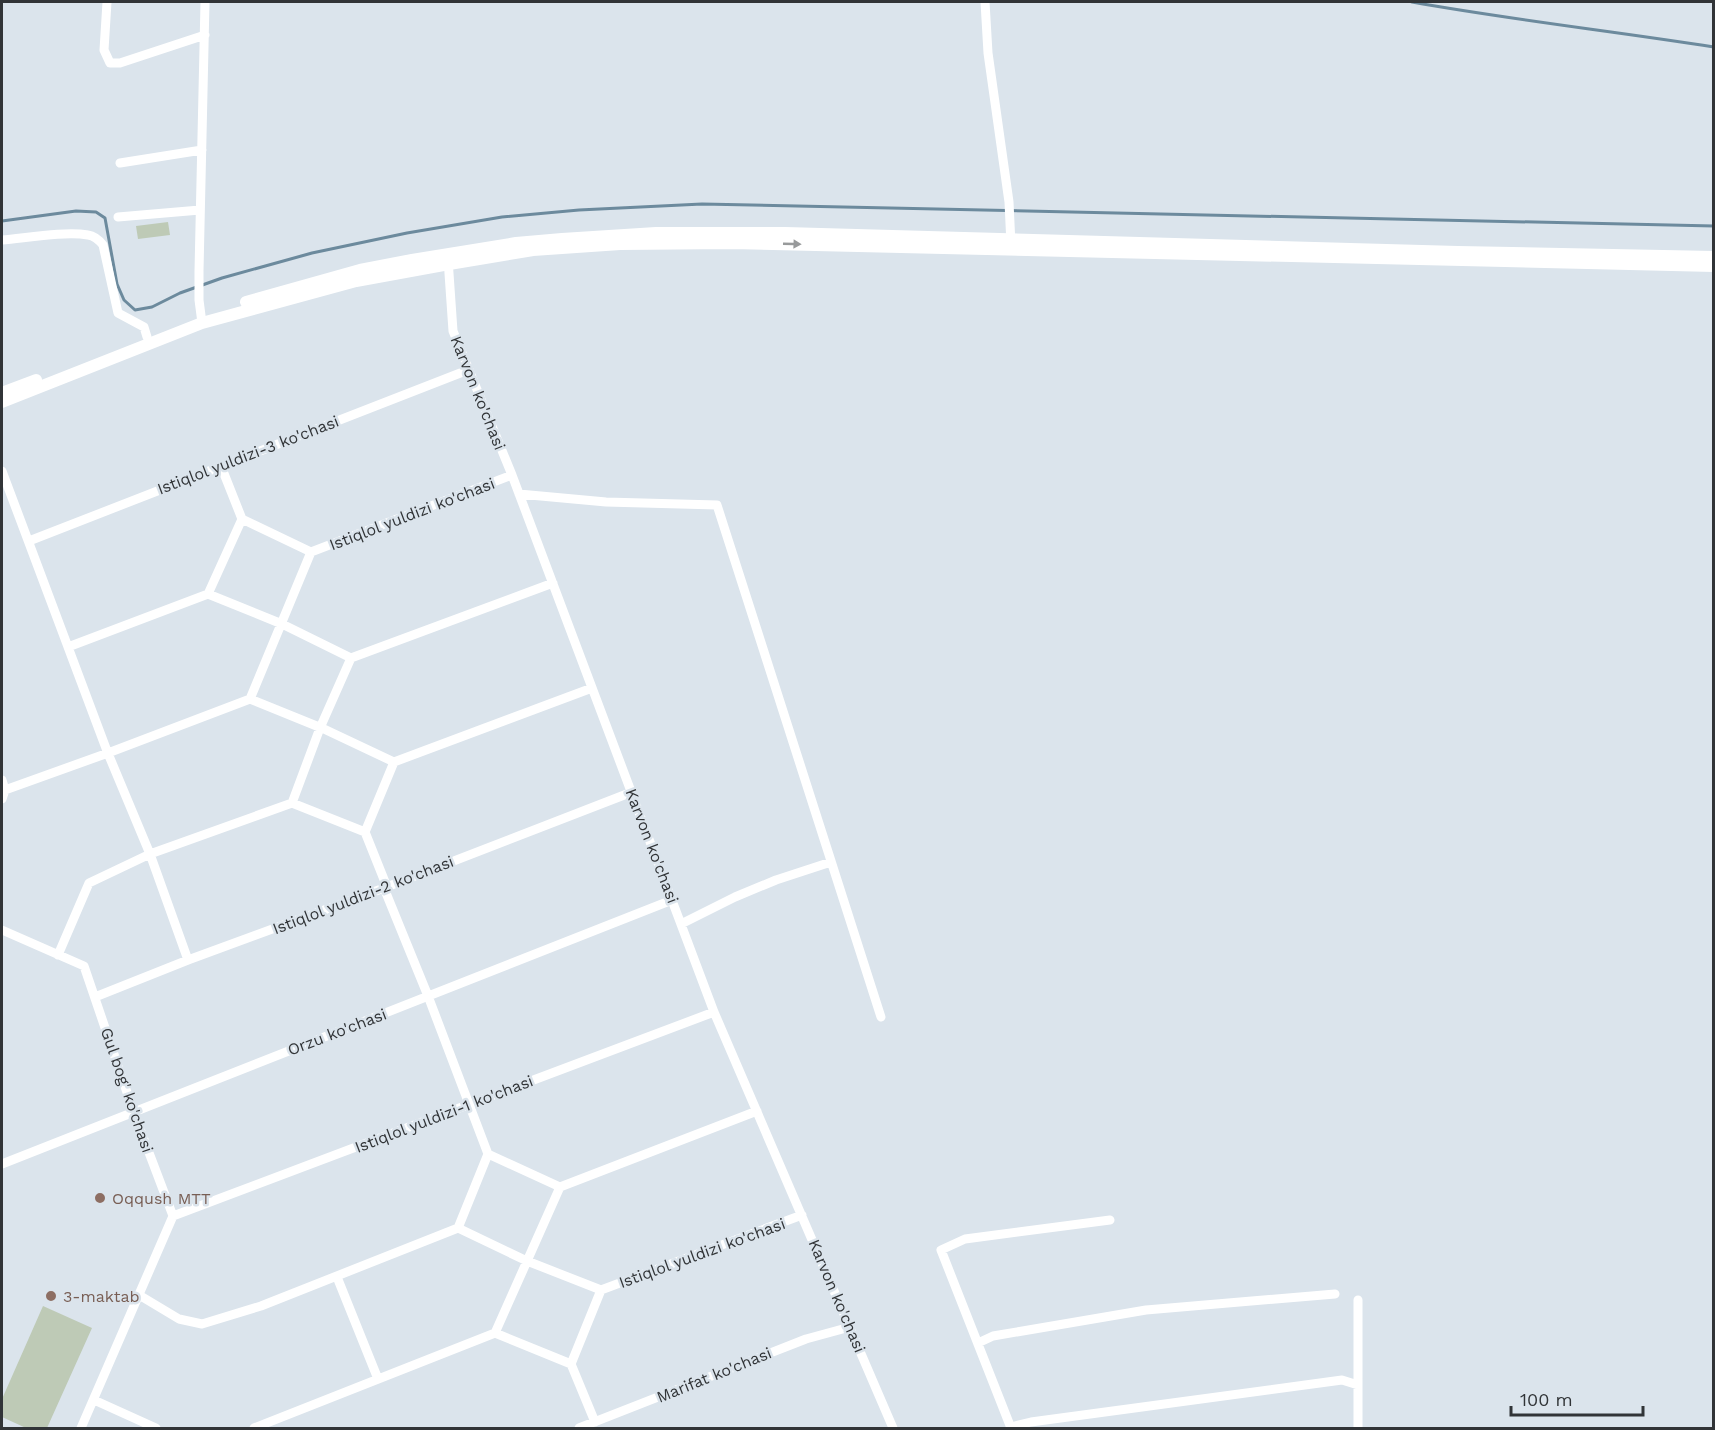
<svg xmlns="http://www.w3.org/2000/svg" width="1715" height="1430" viewBox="0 0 1715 1430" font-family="'Work Sans',sans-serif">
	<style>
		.green { fill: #becab6 }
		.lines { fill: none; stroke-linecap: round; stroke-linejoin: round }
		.stream { stroke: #6c8a9d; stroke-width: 3 }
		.minor { stroke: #fff; stroke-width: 9 }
		.major { stroke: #fff; stroke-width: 12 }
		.oneway { fill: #989a9b }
		.education-dot { fill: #8d6e63; stroke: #dbe4ec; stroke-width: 2 }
		.labels { text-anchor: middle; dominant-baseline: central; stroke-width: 5; stroke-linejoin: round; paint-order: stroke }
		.street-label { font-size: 16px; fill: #313437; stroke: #dbe4ec }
		.education-label { font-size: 16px; fill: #785e54; stroke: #dbe4ec; text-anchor: start }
	</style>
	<rect width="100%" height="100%" fill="#dbe4ec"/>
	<path class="green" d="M168,222L170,235L138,239L136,226Z
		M43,1306L92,1328L47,1428H26L2,1417V1399Z"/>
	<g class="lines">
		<path class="stream" d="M1412,2C1512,20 1613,31 1714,47
			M2,221L76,211L96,212L105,218L117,284L124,300L135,310L152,307L180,293L222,278L312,253L407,233L502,217L579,210L702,204L1714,226"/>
		<path class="minor" d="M107,2L104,50L110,63H120L205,35
			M985,2L988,53L1009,202L1011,245
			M120,163L202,150
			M118,217L200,210
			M2,240C26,238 65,231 88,235C95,236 99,240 103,245L118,313L144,327L147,337
			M448,259L453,331L512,475L714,1012L893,1428
			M202,323L199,300V271L205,2
			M221,466L242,519L311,552
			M2,471L107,751L150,854L188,960
			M519,494L606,502L717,505L881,1017
			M29,541L468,370
			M311,552L512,475
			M208,594L282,624L351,658
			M208,594L242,519
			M68,647L208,594
			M351,658L553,583
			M250,699L311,552
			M250,699L324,729L394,762
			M394,762L592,688
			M2,780L5,790L2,799
			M5,790L108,753L250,699
			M292,803L320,728L351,658
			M292,803L365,832
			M387,887L365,832L394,762
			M384,888L428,996L488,1154L458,1228
			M681,924L735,897L776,880L831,862
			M2,930L84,966L134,1113L173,1216L81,1428
			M58,955L89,883L150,854L292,803
			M95,997L188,960L384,888L632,792
			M488,1154L560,1187
			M2,1164L672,900
			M560,1187L757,1111
			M173,1216L714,1012
			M458,1228L527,1261L601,1290
			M337,1277L378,1379
			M601,1290L802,1215
			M139,1295L179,1319L202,1324L261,1306L458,1228
			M1358,1300V1428
			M495,1333L560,1187
			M495,1333L571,1364L595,1422
			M978,1343L993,1336L1146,1310L1335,1294
			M571,1364L601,1290
			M94,1400L156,1428
			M1011,1427L1031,1422L1342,1380L1358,1385
			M254,1428L495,1333
			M579,1428L806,1339L850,1327
			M1011,1428L941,1250L965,1239L1110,1220"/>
		<path class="major" d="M246,302L360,270L412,260L516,243L562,239L656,233H785L1458,252L1714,257
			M2,393L36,380
			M2,402L202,323L356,281L449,264L533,250L620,244L732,243L1714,266"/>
	</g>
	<defs><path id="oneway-solid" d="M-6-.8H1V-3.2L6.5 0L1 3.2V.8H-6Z" transform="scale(1.5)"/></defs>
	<use class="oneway" href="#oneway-solid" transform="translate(792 244) rotate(2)"/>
	<g class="education-dot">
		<circle cx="100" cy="1198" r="6"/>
		<circle cx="51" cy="1296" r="6"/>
	</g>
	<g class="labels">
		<g class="street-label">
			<text transform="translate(478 393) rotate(68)">Karvon ko'chasi</text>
			<text transform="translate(248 455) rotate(-21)">Istiqlol yuldizi-3 ko'chasi</text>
			<text transform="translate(412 514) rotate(-21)">Istiqlol yuldizi ko'chasi</text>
			<text transform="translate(652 846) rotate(69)">Karvon ko'chasi</text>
			<text transform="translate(363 895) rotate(-21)">Istiqlol yuldizi-2 ko'chasi</text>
			<text transform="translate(337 1032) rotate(-21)">Orzu ko'chasi</text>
			<text transform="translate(127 1090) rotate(71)">Gul bog' ko'chasi</text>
			<text transform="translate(444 1114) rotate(-21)">Istiqlol yuldizi-1 ko'chasi</text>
			<text transform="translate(702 1253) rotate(-20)">Istiqlol yuldizi ko'chasi</text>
			<text transform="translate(837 1296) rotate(67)">Karvon ko'chasi</text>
			<text transform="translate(714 1375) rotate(-22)">Marifat ko'chasi</text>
		</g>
		<g class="education-label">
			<text x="112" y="1198">Oqqush MTT</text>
			<text x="63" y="1296">3-maktab</text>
		</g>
	</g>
	<rect width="1715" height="1430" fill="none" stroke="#313437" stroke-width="6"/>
	<path d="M1511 1406v9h132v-9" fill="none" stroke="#313437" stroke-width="3"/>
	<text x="1520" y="1406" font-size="18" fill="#313437" stroke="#dbe4ec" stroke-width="4.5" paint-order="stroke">100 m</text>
</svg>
